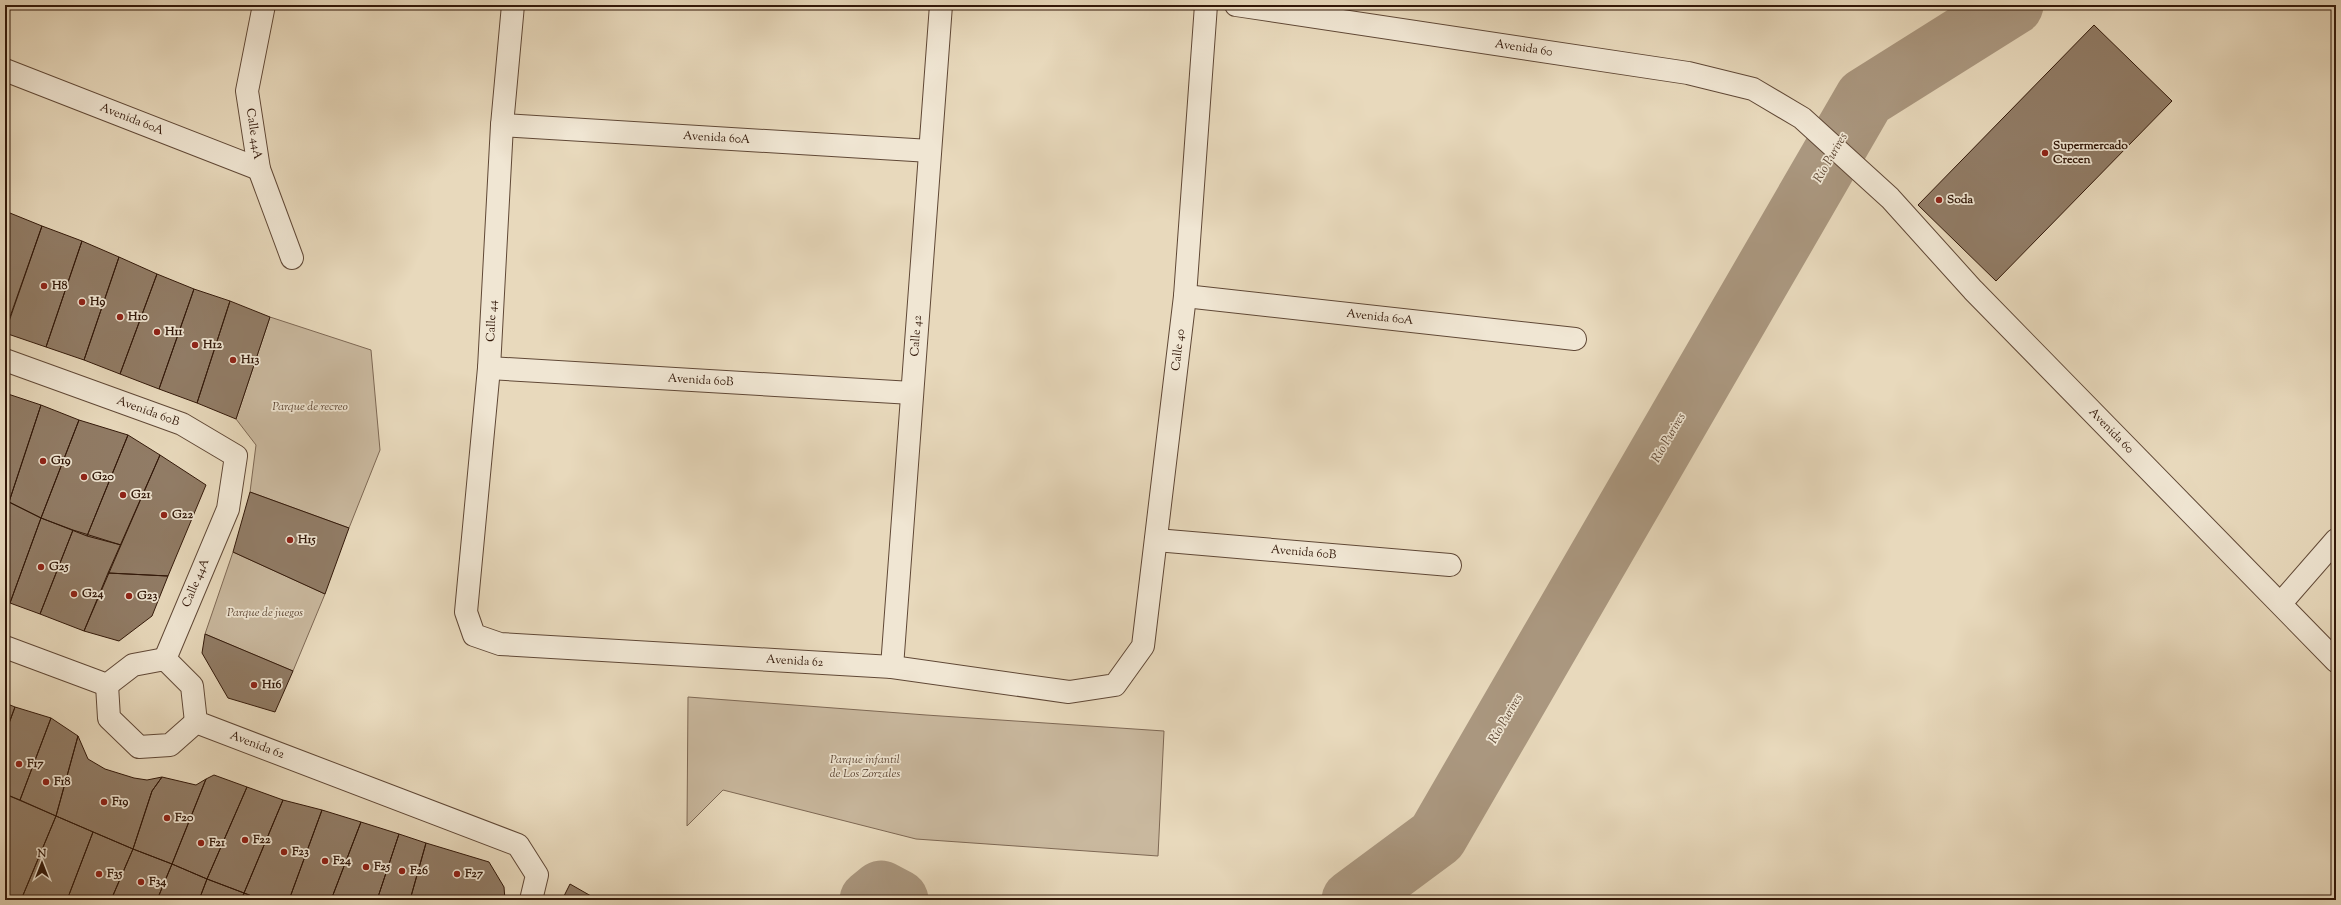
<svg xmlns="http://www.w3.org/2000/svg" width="2341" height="905" viewBox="0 0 2341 905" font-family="'Sorts Mill Goudy',serif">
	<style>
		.green { fill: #c9b89e; stroke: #7e6854 }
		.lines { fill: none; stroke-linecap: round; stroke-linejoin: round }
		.river { stroke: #aa977f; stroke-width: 61 }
		.building { fill: #917c66; stroke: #321809 }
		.minor-casing { stroke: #604836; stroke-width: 24 }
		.minor { stroke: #f0e6d3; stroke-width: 22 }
		.poi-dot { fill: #8f2418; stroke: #f0e6d3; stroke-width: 1.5 }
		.labels { text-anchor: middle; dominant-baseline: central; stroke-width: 3.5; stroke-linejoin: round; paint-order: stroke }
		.street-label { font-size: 12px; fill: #321809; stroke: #f0e6d3 }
		.poi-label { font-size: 12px; font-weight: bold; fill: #321809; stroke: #f0e6d3; text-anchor: start }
		.park-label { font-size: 12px; font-style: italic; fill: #5f4836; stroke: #f0e6d3 }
		.water-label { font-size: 13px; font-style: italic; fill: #624b38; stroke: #f0e6d3 }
	</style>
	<rect width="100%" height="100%" fill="#e8d9bc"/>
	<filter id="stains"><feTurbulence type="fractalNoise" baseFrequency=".005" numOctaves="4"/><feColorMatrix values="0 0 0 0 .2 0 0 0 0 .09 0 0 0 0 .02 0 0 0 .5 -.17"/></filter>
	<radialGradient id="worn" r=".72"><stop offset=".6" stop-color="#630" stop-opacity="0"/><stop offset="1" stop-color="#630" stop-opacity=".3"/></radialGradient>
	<path class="green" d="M270,317L371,350L380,450L349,528L250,492L256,445L236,419Z
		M233,552L325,594L293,671L205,634Z
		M688,697L926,715L1164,731L1158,856L916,839L723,790L687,826Z"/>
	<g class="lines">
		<path class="river" d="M870,900L881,891L898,900
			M1352,900L1437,837L1865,98L2013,5"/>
	</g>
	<path class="building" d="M2094,25L2172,101L1996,281L1918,205Z
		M5,211L42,226L5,331Z
		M42,226L82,241L46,347L5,333Z
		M82,241L119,257L84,360L46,347Z
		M119,257L157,274L120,374L84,360Z
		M157,274L194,289L159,389L120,374Z
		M194,289L230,301L197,403L159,389Z
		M230,301L270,317L236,419L197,403Z
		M5,393L41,405L9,502L5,500Z
		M41,405L79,420L41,518L9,502Z
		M79,420L128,435L87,536L41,518Z
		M128,435L160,455L121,545L87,536Z
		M160,455L206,485L168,576L108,573Z
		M250,492L349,528L325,594L233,552Z
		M5,500L9,502L5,513Z
		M9,502L41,518L10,603L5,601V513Z
		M41,518L73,530L40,614L10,603Z
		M73,530L121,545L84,631L40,614Z
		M108,573L168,576L152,616L119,641L84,631Z
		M205,634L293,671L275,712L228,698L202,653Z
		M5,703L15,707L5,734Z
		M15,707L51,718L20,800L5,794V734Z
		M51,718L78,736L56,816L20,800Z
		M78,736L88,759L105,769L134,778L147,780L162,777L152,791L133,849L56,816Z
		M214,775L247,787L207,879L172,864L206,779Z
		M162,777L196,785L206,779L172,864L133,849L152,791Z
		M247,787L283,800L244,893L207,879Z
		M5,794L56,816L21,900H5Z
		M283,800L322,810L289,900H262L244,893Z
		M322,810L361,822L331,900H289Z
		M56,816L93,832L67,900H21Z
		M361,822L399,834L377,900H331Z
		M93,832L133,849L111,900H67Z
		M399,834L426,843L410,900H377Z
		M426,843L489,862L504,887L505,900H410Z
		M133,849L172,864L157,900H111Z
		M172,864L207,879L199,900H157Z
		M207,879L244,893L241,900H199Z
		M570,884L598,900H562Z
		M244,893L262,900H241Z"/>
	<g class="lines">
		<g class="minor-casing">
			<g id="minor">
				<path id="s1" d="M264,5L247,91L259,169L292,258"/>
				<path id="s2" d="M513,5L502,125L489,368L466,612L474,635L500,644L892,667L1069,692L1115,685L1143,646L1185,296L1206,5"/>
				<path id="s3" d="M1236,5L1688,73L1753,89L1802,118L1890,198L1973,290L2336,661"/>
				<path id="s4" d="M5,70L259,169"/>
				<path id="s5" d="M502,125L930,151"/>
				<path id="s6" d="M1185,296L1575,339"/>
				<path id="s7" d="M5,360L182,424L236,456L228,509L165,659"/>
				<path id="s8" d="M489,368L912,393"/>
				<path id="s9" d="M1156,540L1450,565"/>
				<path d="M2281,603L2336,540"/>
				<path id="s10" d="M5,647L107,685L133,665L165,659L192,686L196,722L518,845L537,875L531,900"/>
				<path id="s11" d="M892,667L941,5"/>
				<path d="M107,685L109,718L139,747L170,745L196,722"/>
			</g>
		</g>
		<use href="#minor" class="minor"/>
	</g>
	<g class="poi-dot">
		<circle cx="2045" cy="153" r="4"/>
		<circle cx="1939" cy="200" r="4"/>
		<circle cx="44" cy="286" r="4"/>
		<circle cx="82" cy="302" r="4"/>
		<circle cx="120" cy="317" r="4"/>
		<circle cx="157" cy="332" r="4"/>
		<circle cx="195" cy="345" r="4"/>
		<circle cx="233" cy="360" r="4"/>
		<circle cx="43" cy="461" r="4"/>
		<circle cx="84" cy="477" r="4"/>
		<circle cx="123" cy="495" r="4"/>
		<circle cx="164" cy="515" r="4"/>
		<circle cx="290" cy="540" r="4"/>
		<circle cx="41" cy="567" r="4"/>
		<circle cx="74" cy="594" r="4"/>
		<circle cx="129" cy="596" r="4"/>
		<circle cx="254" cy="685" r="4"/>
		<circle cx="19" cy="764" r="4"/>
		<circle cx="46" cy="782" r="4"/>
		<circle cx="104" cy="802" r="4"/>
		<circle cx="167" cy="818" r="4"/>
		<circle cx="245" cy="840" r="4"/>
		<circle cx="201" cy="843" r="4"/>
		<circle cx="284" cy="852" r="4"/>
		<circle cx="325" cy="861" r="4"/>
		<circle cx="366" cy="867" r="4"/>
		<circle cx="402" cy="871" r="4"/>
		<circle cx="99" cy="874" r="4"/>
		<circle cx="457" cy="874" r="4"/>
		<circle cx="141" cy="882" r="4"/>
	</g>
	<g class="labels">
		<g class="street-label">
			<text stroke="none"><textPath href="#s3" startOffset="291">Avenida 60</textPath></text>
			<text stroke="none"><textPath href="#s4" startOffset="136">Avenida 60A</textPath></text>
			<text stroke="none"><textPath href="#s1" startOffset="131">Calle 44A</textPath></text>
			<text stroke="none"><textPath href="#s5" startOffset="215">Avenida 60A</textPath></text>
			<text stroke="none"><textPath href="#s6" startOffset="196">Avenida 60A</textPath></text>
			<text transform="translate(492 321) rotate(-87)">Calle 44</text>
			<text stroke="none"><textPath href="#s11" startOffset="332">Calle 42</textPath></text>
			<text stroke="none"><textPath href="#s2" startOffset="1625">Calle 40</textPath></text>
			<text stroke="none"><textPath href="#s8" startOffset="212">Avenida 60B</textPath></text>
			<text stroke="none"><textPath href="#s7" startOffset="152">Avenida 60B</textPath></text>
			<text stroke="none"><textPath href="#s3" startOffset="1021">Avenida 60</textPath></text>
			<text stroke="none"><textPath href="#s9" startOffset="148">Avenida 60B</textPath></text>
			<text transform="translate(196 583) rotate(-67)">Calle 44A</text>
			<text stroke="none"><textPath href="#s2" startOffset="956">Avenida 62</textPath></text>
			<text stroke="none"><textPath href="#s10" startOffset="314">Avenida 62</textPath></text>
		</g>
		<g class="poi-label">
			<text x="2053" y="146">Supermercado<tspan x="2053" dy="14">Crecen</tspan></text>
			<text x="1947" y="200">Soda</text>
			<text x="52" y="286">H8</text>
			<text x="90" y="302">H9</text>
			<text x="128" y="317">H10</text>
			<text x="165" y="332">H11</text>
			<text x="203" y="345">H12</text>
			<text x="241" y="360">H13</text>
			<text x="51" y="461">G19</text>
			<text x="92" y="477">G20</text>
			<text x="131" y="495">G21</text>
			<text x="172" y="515">G22</text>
			<text x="298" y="540">H15</text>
			<text x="49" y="567">G25</text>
			<text x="82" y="594">G24</text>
			<text x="137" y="596">G23</text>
			<text x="262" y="685">H16</text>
			<text x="27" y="764">F17</text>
			<text x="54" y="782">F18</text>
			<text x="112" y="802">F19</text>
			<text x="175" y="818">F20</text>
			<text x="253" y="840">F22</text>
			<text x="209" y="843">F21</text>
			<text x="292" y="852">F23</text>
			<text x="333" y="861">F24</text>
			<text x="374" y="867">F25</text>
			<text x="410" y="871">F26</text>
			<text x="107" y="874">F35</text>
			<text x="465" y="874">F27</text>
			<text x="149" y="882">F34</text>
		</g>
		<g class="park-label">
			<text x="310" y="407">Parque de recreo</text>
			<text x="265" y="613">Parque de juegos</text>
			<text x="865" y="760">Parque infantil<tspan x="865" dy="14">de Los Zorzales</tspan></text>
		</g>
		<g class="water-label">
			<text transform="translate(1831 158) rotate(-60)">Río Purires</text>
			<text transform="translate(1669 438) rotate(-60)">Río Purires</text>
			<text transform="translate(1506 719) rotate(-60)">Río Purires</text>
		</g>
	</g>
	<rect width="2341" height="905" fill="none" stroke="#e8d9bc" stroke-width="20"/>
	<rect x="6" y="6" width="2329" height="893" fill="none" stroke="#321809" stroke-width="2"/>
	<rect x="10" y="10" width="2321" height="885" fill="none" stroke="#321809"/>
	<g transform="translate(42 863)" stroke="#f0e6d3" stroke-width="3" paint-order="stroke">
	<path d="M0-3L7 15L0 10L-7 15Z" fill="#321809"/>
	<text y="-6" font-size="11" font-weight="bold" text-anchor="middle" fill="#321809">N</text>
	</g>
	<rect width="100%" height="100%" filter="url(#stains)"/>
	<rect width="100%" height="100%" fill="url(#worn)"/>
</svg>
